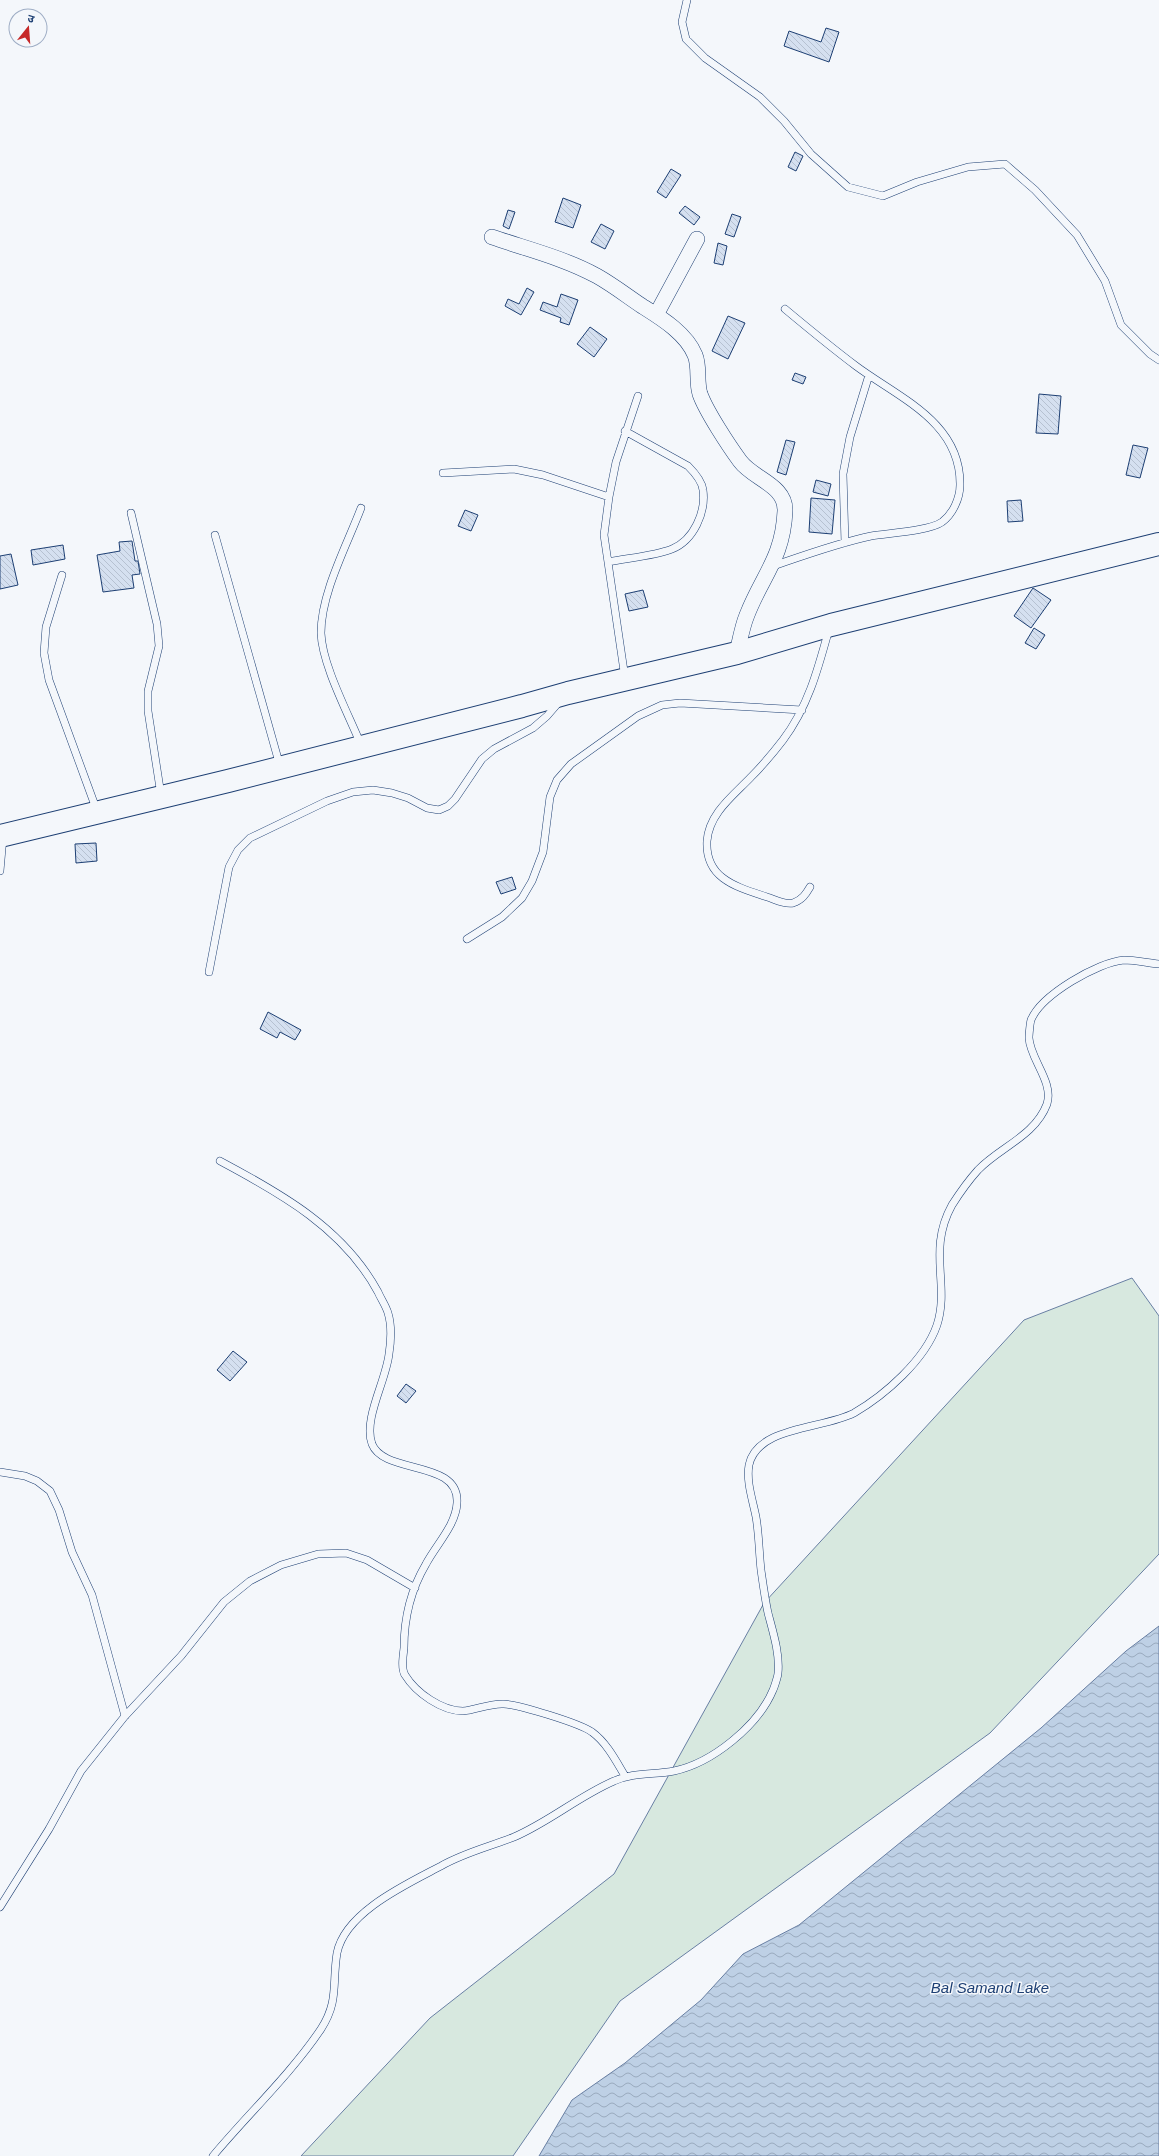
<svg xmlns="http://www.w3.org/2000/svg" width="1159" height="2156" viewBox="0 0 1159 2156" font-family="Arial,'Noto Sans Devanagari',sans-serif">
	<style>
		.grass { fill: #d7e8df; stroke: #687fa3 }
		.water { fill: url(#water-waves); stroke: #687fa3 }
		.building { fill: url(#building-back-hatch); stroke: #1d3f73 }
		.lines { fill: none; stroke-linecap: round; stroke-linejoin: round }
		.lane-casing { stroke: #1d3f73; stroke-width: 8 }
		.street-casing { stroke: #1d3f73; stroke-width: 16 }
		.highway-casing { stroke: #1d3f73; stroke-width: 24 }
		.lane { stroke: #f4f7fb; stroke-width: 7 }
		.street { stroke: #f4f7fb; stroke-width: 15 }
		.highway { stroke: #f4f7fb; stroke-width: 22 }
		.labels { text-anchor: middle; dominant-baseline: central; stroke-width: 3; stroke-linejoin: round; paint-order: stroke }
		.water-label { font-size: 15px; font-style: italic; fill: #1d3f73; stroke: #f4f7fb }
	</style>
	<defs>
		<pattern id="water-waves" width="16" height="10" patternUnits="userSpaceOnUse"><rect width="16" height="10" fill="#bed0e5"/><path d="M0 5q4-4 8 0t8 0" fill="none" stroke="#9aaabe"/></pattern>
		<pattern id="building-back-hatch" width="6" height="6" patternUnits="userSpaceOnUse"><rect width="6" height="6" fill="#d5e0f0"/><path d="M-1 5l2 2M0 0l6 6M5-1l2 2" fill="none" stroke="#b6c1d1"/></pattern>
	</defs>
	<rect width="100%" height="100%" fill="#f4f7fb"/>
	<path class="grass" d="M1132,1278L1159,1316V1554L990,1733L620,2001L513,2156H301L430,2018L614,1874L764,1603L1024,1320Z"/>
	<path class="water" d="M1159,1626V2156H539L572,2100L625,2063L701,2000L743,1954L799,1925L1041,1728L1126,1651Z"/>
	<path class="building" d="M826,28L839,32L829,62L784,46L789,31L821,42Z
		M795,152L803,156L796,171L788,167Z
		M671,169L681,175L666,198L657,192Z
		M563,198L581,205L573,228L555,222Z
		M685,206L700,217L694,225L679,213Z
		M508,210L515,212L509,229L503,226Z
		M732,214L741,217L734,237L725,234Z
		M601,224L614,231L605,249L591,242Z
		M718,243L727,246L723,265L714,263Z
		M527,288L534,292L521,315L505,306L508,299L519,304Z
		M561,294L578,300L569,325L560,322L561,318L540,310L543,302L557,307Z
		M728,316L745,323L728,359L712,351Z
		M590,327L607,339L594,357L577,344Z
		M795,373L806,377L803,384L792,380Z
		M1039,394L1061,396L1058,434L1036,433Z
		M786,440L795,442L786,475L777,472Z
		M1133,445L1148,448L1140,478L1126,475Z
		M816,480L831,484L828,496L813,492Z
		M811,498L835,500L832,534L809,532Z
		M1021,500L1023,521L1008,522L1007,501Z
		M465,510L478,515L471,531L458,526Z
		M132,541L135,561H138L140,574L132,575L134,588L103,592L97,555L120,551L119,542Z
		M63,545L65,559L33,565L31,550Z
		M11,554L18,585L0,589V556Z
		M1033,588L1051,600L1031,628L1014,616Z
		M643,590L648,607L629,611L625,594Z
		M1034,628L1045,635L1036,649L1025,643Z
		M96,843L97,861L76,863L75,844Z
		M512,877L516,889L501,894L496,882Z
		M268,1012L301,1030L295,1040L280,1032L277,1038L260,1029Z
		M233,1351L247,1362L230,1381L217,1370Z
		M406,1384L416,1391L406,1403L397,1396Z"/>
	<g class="lines">
		<g class="lane-casing">
			<path id="lane" d="M687,0L682,22L686,39L705,58L760,97L784,121L811,154L848,187L883,196L917,182L968,167L1005,164L1035,190L1077,235L1105,281L1121,325L1150,354L1159,360
				M443,473L514,469L543,475L609,497
				M131,513L157,624L159,646L148,691V711L161,795
				M215,535L280,766
				M845,543L843,474L850,437L869,375
				M608,562C628,558 654,556 672,549C694,540 706,512 703,490C702,481 694,472 688,466L625,431
				M773,566C805,555 838,543 871,536C889,533 929,531 942,522C953,514 960,498 960,485C961,422 899,398 856,366C832,348 809,329 785,309
				M62,575L46,627L44,653L49,680L97,811
				M625,678L604,535L609,497L616,462L638,396
				M361,745C349,715 322,665 321,633C321,593 347,545 361,508
				M0,871L3,837
				M810,887C806,894 802,900 793,903C785,905 774,899 767,897C737,887 705,879 707,841C709,813 734,795 751,777C762,766 773,753 783,740C808,707 818,669 829,629
				M467,939L502,917L522,898L532,881L543,852L550,797L557,780L571,764L638,716L662,705L680,703L802,710
				M209,972L229,867L238,850L250,838L327,801L353,792L373,790L392,793L408,798L427,808L439,810L448,806L455,799L482,759L494,749L533,728L547,716L560,701
				M220,1161C282,1194 344,1229 378,1292C381,1299 386,1306 388,1313C392,1326 391,1341 389,1354C386,1381 363,1419 372,1444C384,1475 460,1459 457,1503C456,1525 436,1545 426,1564C410,1591 404,1618 404,1648C403,1656 401,1669 405,1675C416,1693 442,1711 463,1711C476,1710 490,1703 504,1704C520,1705 579,1723 592,1732C607,1743 616,1761 625,1776
				M0,1472L25,1476L37,1481L50,1491L59,1510L72,1552L92,1595L125,1716
				M0,1907L49,1829L81,1771L125,1716L181,1656L224,1602L250,1581L281,1565L318,1554L346,1553L367,1560L415,1588
				M213,2156C248,2114 290,2075 321,2029C339,2001 332,1984 337,1953C345,1912 407,1884 441,1866C466,1852 489,1847 514,1837C549,1822 579,1796 614,1781C633,1772 654,1775 674,1771C712,1763 758,1726 773,1690C774,1688 778,1676 778,1673C780,1654 773,1632 768,1613C765,1599 763,1584 761,1570C759,1552 759,1534 756,1517C753,1501 746,1482 749,1465C757,1426 824,1429 854,1413C885,1395 925,1360 937,1325C950,1285 927,1250 952,1205C959,1194 969,1180 978,1170C1000,1147 1035,1136 1047,1104C1054,1082 1030,1059 1029,1038C1029,1035 1030,1023 1031,1020C1041,995 1098,962 1124,960C1135,960 1148,963 1159,964"/>
		</g>
		<g class="street-casing">
			<path id="street" d="M492,237C527,249 564,258 597,276C613,285 627,296 642,306C661,318 686,333 695,355C700,367 696,381 700,394C706,411 729,446 740,461C753,479 786,485 785,511C783,558 762,576 747,615C742,627 740,640 737,653
				M656,315L697,239"/>
		</g>
		<g class="highway-casing">
			<path id="highway" d="M0,836L228,781L522,706L568,693L737,653L831,625L1159,544"/>
		</g>
		<use href="#lane" class="lane"/>
		<use href="#street" class="street"/>
		<use href="#highway" class="highway"/>
	</g>
	<g class="labels">
		<g class="water-label">
			<text x="990" y="1987">Bal Samand Lake</text>
		</g>
	</g>
	<g transform="translate(28 28) rotate(17)"><circle r="19" fill="#f4f7fb" stroke="#9eadc5"/>
	<path d="M0-3L7 15L0 10L-7 15Z" fill="#c62828"/>
	<text y="-6" font-size="11" font-weight="bold" text-anchor="middle" fill="#1d3f73">उ</text>
	</g>
</svg>
